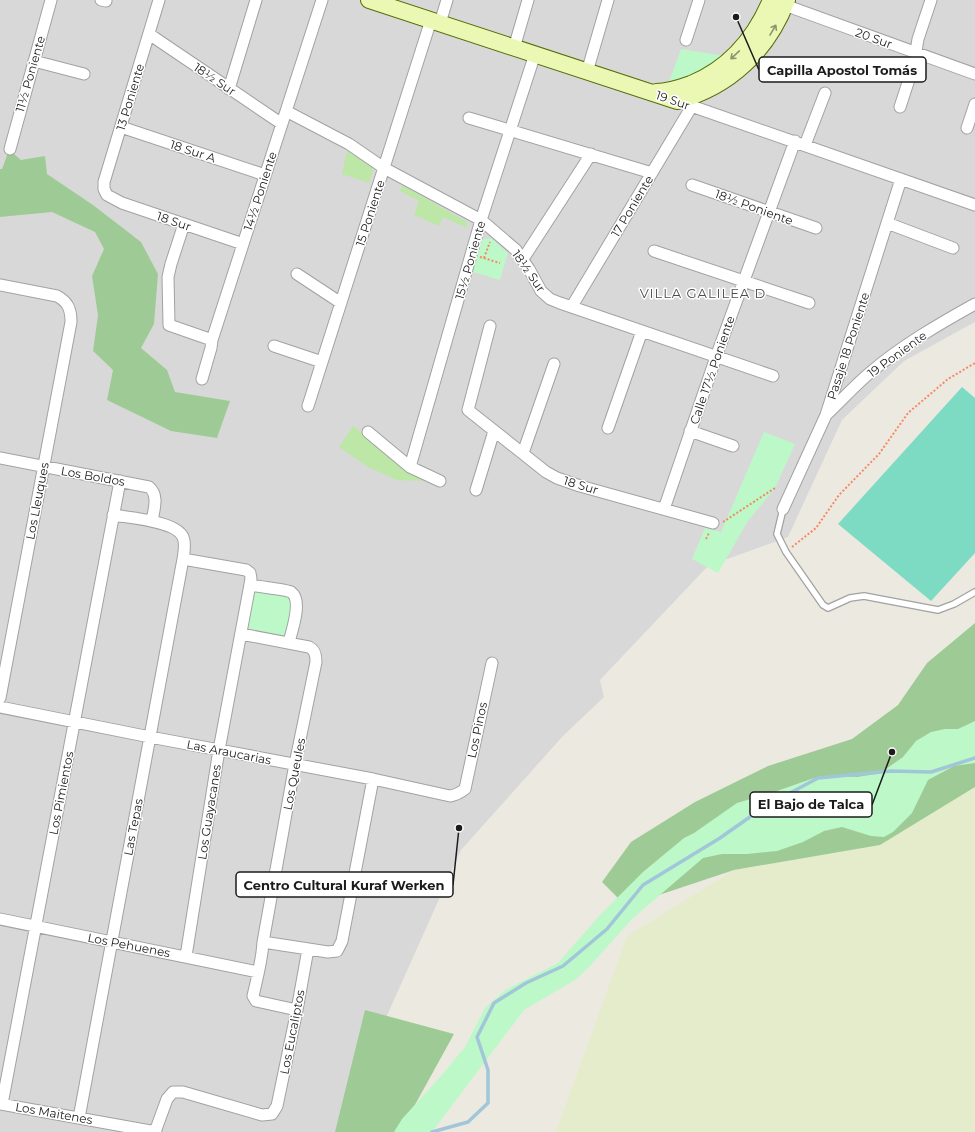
<svg xmlns="http://www.w3.org/2000/svg" width="975" height="1132" viewBox="0 0 975 1132" font-family="Montserrat,sans-serif">
	<style>
		.residential { fill: #d9d8d8 }
		.farmland { fill: #e5eccb }
		.grass { fill: #bde7a6 }
		.forest { fill: #9ecb95 }
		.park { fill: #bcf8c8 }
		.pitch { fill: #7edbc3 }
		.lines { fill: none; stroke-linecap: round; stroke-linejoin: round }
		.stream { stroke: #a1c6da; stroke-width: 3.5 }
		.lane-casing { stroke: #a2a2a2; stroke-width: 8 }
		.street-casing { stroke: #a2a2a2; stroke-width: 13 }
		.secondary-casing { stroke: #556d07; stroke-width: 18 }
		.path { stroke: #f78867; stroke-width: 2; stroke-dasharray: 2 2; stroke-linecap: butt }
		.lane { stroke: #fff; stroke-width: 5.5 }
		.street { stroke: #fff; stroke-width: 11 }
		.secondary { stroke: #ebf8b3; stroke-width: 16 }
		.oneway { stroke: #8d956f }
		.labels { text-anchor: middle; dominant-baseline: central; stroke-width: 3; stroke-linejoin: round; paint-order: stroke }
		.street-label { font-size: 12px; fill: #1b1b1b; stroke: #fff }
		.neighbourhood-label { font-size: 13px; letter-spacing: 1px; fill: #4e4e4e; stroke: #fff }
		.leader { fill: none; stroke: #1b1b1b; stroke-width: 1.5 }
		.callout-dot { fill: #1b1b1b; stroke: #fff; stroke-width: 1.5 }
		.callout { fill: #fff; stroke: #1b1b1b; stroke-width: 1.5 }
		.callout-label { font-size: 13px; text-anchor: middle; font-weight: bold; fill: #1b1b1b }
	</style>
	<rect width="100%" height="100%" fill="#eceae0"/>
	<path class="residential" d="M0,0H975V322L904,361L842,420L788,537L708,566L600,680L604,697L563,736L461,850L335,1132H0Z"/>
	<path class="farmland" d="M975,787V1132H556L627,936L734,870L880,845Z"/>
	<path class="grass" d="M347,151L374,167L369,183L342,174Z
		M402,185L467,222V228L443,217L439,226L414,215L419,201L400,191Z
		M353,426L424,481L397,480L368,467L339,447Z"/>
	<path class="forest" d="M9,150L21,160L45,156L47,174L93,205L141,242L158,274L154,324L141,348L167,370L175,392L230,401L217,438L171,431L107,400L113,370L93,351L98,315L92,276L104,249L95,232L52,212L0,217V169H2Z
		M975,623V787L880,845L734,870L626,906L602,882L631,842L695,802L768,766L852,739L898,705L927,663Z
		M365,1010L454,1034L400,1132H335Z"/>
	<path class="park" d="M681,49L737,58L679,84L669,82Z
		M491,238L508,253L500,280L473,272L479,240Z
		M764,432L795,444L775,488L748,521L718,573L692,559L705,528L721,532Z
		M251,585L296,598L289,642L241,634Z
		M975,721V763L954,766L928,780L912,813L893,832L884,837L871,836L842,827L824,831L803,842L777,851L747,854H722L703,858L632,919L590,966L575,980L524,1010L432,1132H394L402,1119L441,1076L465,1047L485,1008L505,990L558,963L599,916L643,872L684,838L694,833L737,803L777,791L814,778L839,776L857,777L876,774L886,769L903,757L916,741L931,732L945,729H958Z"/>
	<path class="pitch" d="M962,387L975,398V553L931,601L838,524Z"/>
	<g class="lines">
		<path class="stream" d="M432,1132L468,1122L488,1103V1070L477,1037L494,1003L526,983L563,966L607,929L643,885L720,838L764,807L818,778L891,771L931,772L975,758"/>
		<g class="lane-casing">
			<path id="lane" d="M783,509L777,534L786,552L823,605L828,608L850,598L864,596L938,610L954,604L975,592"/>
		</g>
		<g class="street-casing">
			<path id="street" d="M101,0L106,1
				M159,0L104,182V189L107,195L122,203L243,244
				M779,3L975,74
				M440,23L447,0
				M149,34L282,124
				M686,40L699,0
				M514,48L528,0
				M34,61L84,74
				M587,72L608,0
				M229,89L256,0
				M677,101L975,205
				M900,107L914,64L918,39L931,0
				M286,111L349,144L384,168L481,220L516,250L529,269L541,291L550,299L560,303L773,376
				M469,118L652,173
				M121,127L265,175
				M967,128L975,104
				M805,145L825,93
				M10,149L51,0
				M692,185L816,228
				M887,223L953,248
				M184,224L171,264L168,277L169,325L212,340
				M654,251L809,303
				M523,259L591,154
				M297,274L341,303
				M0,285L57,296C68,302 71,309 71,322L0,698
				M572,306L692,106
				M490,326L468,410L546,472L557,478L580,486L713,523
				M274,346L322,362
				M202,379L211,348L212,340L322,0
				M308,406L431,20
				M827,414C842,400 856,384 872,371C903,345 939,324 975,304
				M608,428L642,331
				M690,431L733,446
				M368,432L410,467L440,481
				M523,453L554,364
				M0,458L149,487C159,495 154,509 152,521
				M410,467L481,220L535,54
				M476,490L494,431
				M664,509L716,357L795,141
				M783,509L826,415L901,179
				M183,559L246,570L250,573L251,579L219,750L186,956
				M251,585C259,587 285,589 291,592C303,600 292,630 289,642
				M241,634L309,647C315,650 316,655 316,662L295,764L263,942C262,961 257,978 253,996L256,1001L297,1010
				M0,707L150,737L373,779L450,796C456,795 460,793 465,789L492,663
				M0,919L258,972
				M263,942L328,952L337,951L342,941L373,779
				M0,1104L156,1132
				M2,1104L120,481
				M79,1118L183,559C184,552 186,544 183,537C176,521 130,518 113,515
				M155,1132L167,1099L173,1092H183L262,1115L272,1114L277,1106L297,1010L308,949"/>
		</g>
		<g class="secondary-casing">
			<path id="secondary" d="M369,0L677,101C730,87 768,50 787,0
				M656,92C668,92 680,88 691,84C730,68 755,38 771,0"/>
		</g>
		<path class="path" d="M480,257L500,263
			M484,258L490,242
			M723,522L775,488
			M706,539L709,533
			M792,547L816,528L839,495L879,454L908,413L948,379L975,363"/>
		<use href="#lane" class="lane"/>
		<use href="#street" class="street"/>
		<use href="#secondary" class="secondary"/>
	</g>
	<defs><path id="oneway-shaft" d="M-6 0H5M1.5-3L5.5 0L1.5 3" fill="none" stroke-width="1.6" stroke-linecap="round" stroke-linejoin="round"/></defs>
	<g class="oneway">
		<use href="#oneway-shaft" transform="translate(773 30) rotate(-59)"/>
		<use href="#oneway-shaft" transform="translate(735 55) rotate(137)"/>
	</g>
	<g class="labels">
		<g class="street-label">
			<text transform="translate(874 38) rotate(20)">20 Sur</text>
			<text transform="translate(30 74) rotate(-74)">11½ Poniente</text>
			<text transform="translate(215 79) rotate(34)">18½ Sur</text>
			<text transform="translate(130 97) rotate(-73)">13 Poniente</text>
			<text transform="translate(673 100) rotate(19)">19 Sur</text>
			<text transform="translate(193 151) rotate(18)">18 Sur A</text>
			<text transform="translate(260 191) rotate(-72)">14½ Poniente</text>
			<text transform="translate(632 206) rotate(-59)">17 Poniente</text>
			<text transform="translate(754 207) rotate(20)">18½ Poniente</text>
			<text transform="translate(370 213) rotate(-72)">15 Poniente</text>
			<text transform="translate(174 221) rotate(19)">18 Sur</text>
			<text transform="translate(470 260) rotate(-74)">15½ Poniente</text>
			<text transform="translate(529 271) rotate(55)">18½ Sur</text>
			<text transform="translate(848 346) rotate(-72)">Pasaje 18 Poniente</text>
			<text transform="translate(897 354) rotate(-36)">19 Poniente</text>
			<text transform="translate(712 370) rotate(-71)">Calle 17½ Poniente</text>
			<text transform="translate(93 476) rotate(10)">Los Boldos</text>
			<text transform="translate(581 485) rotate(17)">18 Sur</text>
			<text transform="translate(37 501) rotate(-79)">Los Lleuques</text>
			<text transform="translate(477 730) rotate(-78)">Los Pinos</text>
			<text transform="translate(229 752) rotate(11)">Las Araucarias</text>
			<text transform="translate(294 774) rotate(-79)">Los Queules</text>
			<text transform="translate(61 793) rotate(-79)">Los Pimientos</text>
			<text transform="translate(209 812) rotate(-81)">Los Guayacanes</text>
			<text transform="translate(133 827) rotate(-79)">Las Tepas</text>
			<text transform="translate(129 945) rotate(11)">Los Pehuenes</text>
			<text transform="translate(292 1032) rotate(-79)">Los Eucaliptos</text>
			<text transform="translate(54 1113) rotate(10)">Los Maitenes</text>
		</g>
		<g class="neighbourhood-label">
			<text x="703" y="293">VILLA GALILEA D</text>
		</g>
	</g>
	<path class="leader" d="M736 17L759 70M892 752L872 805M459 828L453 885"/>
	<g class="callout-dot">
		<circle cx="736" cy="17" r="4"/>
		<circle cx="892" cy="752" r="4"/>
		<circle cx="459" cy="828" r="4"/>
	</g>
	<g class="callout">
		<rect x="759" y="57" width="167" height="25" rx="4"/>
		<rect x="750" y="792" width="122" height="25" rx="4"/>
		<rect x="236" y="872" width="217" height="25" rx="4"/>
	</g>
	<g class="callout-label">
		<text x="842" y="75">Capilla Apostol Tomás</text>
		<text x="811" y="809">El Bajo de Talca</text>
		<text x="344" y="890">Centro Cultural Kuraf Werken</text>
	</g>
</svg>
